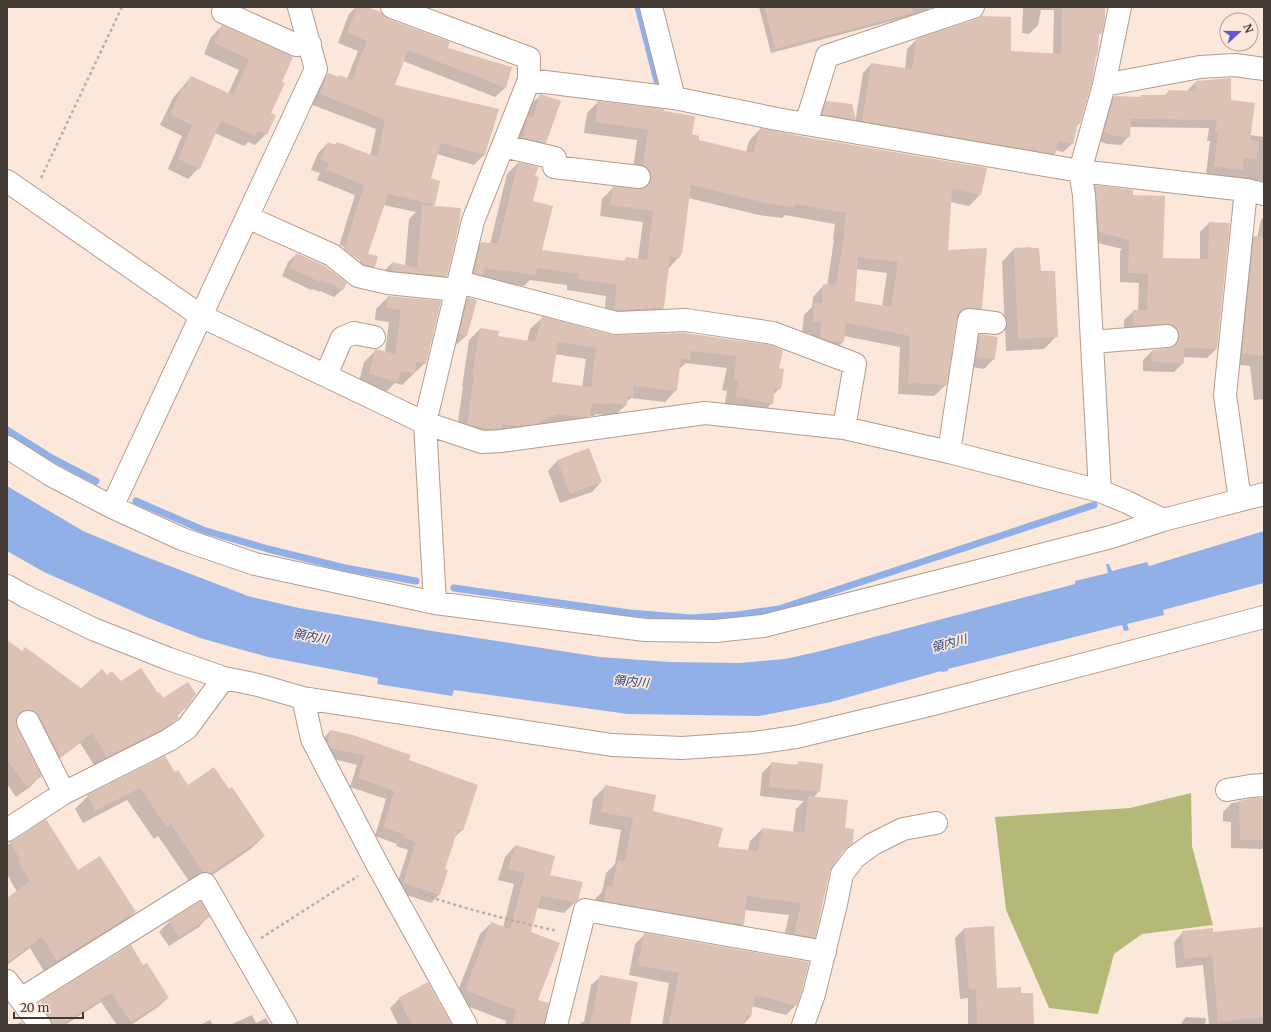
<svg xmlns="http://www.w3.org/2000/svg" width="1271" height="1032" viewBox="0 0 1271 1032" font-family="Merriweather,'Noto Sans JP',serif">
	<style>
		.forest { fill: #b4b977 }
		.water { fill: #92b0e8 }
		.shadow { fill: #0003; fill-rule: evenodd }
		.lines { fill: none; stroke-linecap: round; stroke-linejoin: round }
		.stream { stroke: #92b0e8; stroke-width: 7 }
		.building { fill: #dbc2b4; fill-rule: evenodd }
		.minor-casing { stroke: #b49c8e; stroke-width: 24 }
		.path { stroke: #beada3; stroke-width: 2.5; stroke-dasharray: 3 3; stroke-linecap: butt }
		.minor { stroke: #fff; stroke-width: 22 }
		.labels { text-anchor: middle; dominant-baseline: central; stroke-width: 3.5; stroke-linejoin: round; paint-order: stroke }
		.water-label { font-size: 12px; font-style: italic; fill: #254587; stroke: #fce7db }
	</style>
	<rect width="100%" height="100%" fill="#fce7db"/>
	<path class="forest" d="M1191,793L1192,846L1213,925L1142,934L1114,954L1098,1014L1049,1008L1006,910L995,817L1130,808Z"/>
	<path class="water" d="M7,486L83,531L136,553L248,596L299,608L432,631L600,657L669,662L740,663L785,659L821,651L1075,584V581L1108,573L1106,564H1109L1112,571L1147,562L1149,566L1264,531V583L1163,610L1164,615L1127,624L1129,630L1124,631L1122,625L948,669V671L942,672L941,671L831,702L759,716L628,714L454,690L452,696L377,684L378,678L268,657L200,638L146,617L44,572L7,551Z"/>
	<path class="shadow" d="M356,7H364L446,49L505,88L495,97L403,61L393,85L498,110L484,155L474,165L437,154L430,179L434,205L432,207L446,276L433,289L379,276L392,263L405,266L409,219L416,212L383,205L367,255L374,267L365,276L335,259L355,195L317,180L320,173L311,170L318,153L328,143L334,146L337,143L370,156L376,129L310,104L319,84L328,74L338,77L347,79L358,51L338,43L349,14ZM341,245L360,260V263L340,246Z
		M759,7H930L926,12L771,53Z
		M1023,7H1105L1101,33L1098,36L1079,124L1076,127L1072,144L1063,152L1055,150L1054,154L1046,162L854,129L863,73L871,64L905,69L907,49L916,40L1010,52L1053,54L1054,10H1041L1038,25L1029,34L1022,33Z
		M222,26L281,82L270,113L266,134L255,145L248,142L244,146L215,133L199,168L188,179L168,169L182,136L160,125L173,98L191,77L228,94L239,70L204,54L211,37Z
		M1196,82L1230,100L1250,135L1264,137V183H1262V181L1206,174L1210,141H1207L1209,128L1130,127L1129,136L1121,145L1107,144L1096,140L1106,105L1114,97L1139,98L1141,96H1164L1169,91L1188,92V90Z
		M540,96L545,143L536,152L514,148L519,127L526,120L530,105Z
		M598,102L691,135L698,141L746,152L749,141L760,129L980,195L969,206L950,202L947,252L981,308L970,320L956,319L946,385L934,396L898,394L900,347L844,336L843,342L832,353L809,348L810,333H802L804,315L812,307L813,297L824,285L827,286L834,240H833L835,224L785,215L782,218L759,215L688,198L679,257L668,269L663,308L652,319L604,320L606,296L567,290V285L530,280L524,286L478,279L471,286L470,254L481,243L490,244L507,174L518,163L534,176L532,201L541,251L623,262L626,258L638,259L643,222L600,216L602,199L613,188L640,190V184L632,177L637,140L584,133L587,113ZM857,269L887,273L882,307L854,302Z
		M827,102L855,120L845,129L813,124L817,112Z
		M1095,186L1132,196L1162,259L1200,260V232L1209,223L1216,349L1207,358L1183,357V363L1174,372L1143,371V360L1152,351L1170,349L1171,344L1124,335V320L1134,311H1138L1139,283L1120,282V251L1122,249L1090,241L1086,195Z
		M1264,216V399L1254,400L1250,366L1231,364L1243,248L1254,237L1257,238L1261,220Z
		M1014,249L1040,272L1057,336L1044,349L1006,351L1002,262Z
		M297,254L343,289L334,297L320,291V292L312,289L311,290L282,276L288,262Z
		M388,297L440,302L425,363L402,385L395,383L385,393L358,386L364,362L376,350L385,352L389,322L375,320L376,309Z
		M468,298L466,336L456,345L450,344L458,308Z
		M542,318L613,336L685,334L778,369L780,388L773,395L772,403L760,415L724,408L727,391L722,390L727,368L686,363L678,370L676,390L665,402L631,398L626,402V405L614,416L596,414L594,416H589L578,427L456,435L463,387H462L469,340L480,329L497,337L527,342L530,329ZM555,354L586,359L582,387L551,383Z
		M980,335L997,338L994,359L984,369L967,366L970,345Z
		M589,449L601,482L592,492L560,503L548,471L557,461Z
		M7,641L22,652L81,689L107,676L121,682L157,694L163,699L186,707L177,716V718L166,730L96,768L80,743L48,767L17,720L15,721L16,728L40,776L30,787L16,797L7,784Z
		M330,731L408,761L462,830L454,838L443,870L439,895L431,903L395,891L408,850L396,846L397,844L375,836L386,799L350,787L357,765L322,756V740Z
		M164,757L175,773L188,786L264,836L252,848L198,885L191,884L158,836L154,839L127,800L83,823L75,809L88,796Z
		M799,762L819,791L813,798L844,829L852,843L839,855L829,871L814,937L802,949L782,946L789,915L745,910L743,925L731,937L592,913L595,899L602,892L606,873L615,864L621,830L589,824L593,799L606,786L717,848L748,851L750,841L762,829L793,833L796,809L804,801L760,796L762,773L772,763L796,765Z
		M1264,799V847L1262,849L1231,848V822L1223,821V812L1232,803Z
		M10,843L78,872L135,912L123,924L45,973L30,948L7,965V900L17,892L7,874L8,872L7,870V846Z
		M515,846L548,876L577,900L564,913L537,908L530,932L537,1001L542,1025H505L506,1021L454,1001L480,934L491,923L503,928L514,884L498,880L505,857Z
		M200,903L208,917L199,927L169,946L159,932L169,922Z
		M964,929L996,989L1021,994L1033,1025H968V998L960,999L955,938Z
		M1183,932L1264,933V1025H1209L1203,965L1176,968L1174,942Z
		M645,934L796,1005L786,1015L752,1006L751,1016L743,1025H662L669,983L629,975L635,944Z
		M143,967L168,998L158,1007L131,1025H117L101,1002L65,1025H39L33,1011L42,1002Z
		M600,977L630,1025H579L582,1022H584L591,985Z
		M399,999L451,1025H398L390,1008Z
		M252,1015L256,1023L266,1018L270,1025H230Z
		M1186,1017L1206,1018L1205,1025H1181L1182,1022Z
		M210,1020L213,1025H200Z
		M21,1022L23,1025H16Z"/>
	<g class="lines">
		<path class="stream" d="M638,7L657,81
			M7,430L50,457L96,481
			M136,501L203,530L268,549L345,568L416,581
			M454,588L630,613L691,618L737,615L779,609L1094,505"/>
	</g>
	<path class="building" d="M357,7H367L381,12L383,15L388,19L450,42L448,48L512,67L506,88L408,50L395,85L499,109L485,155L441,143L431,178L440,181L435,205L388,194L368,254L378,256L375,267L364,264L344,249L364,185L326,170L329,163L320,160L328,142L336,145L337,142L377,157L385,120L320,94L328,73L338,77L339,75L352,80L367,41L347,33Z
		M764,7H912L913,13L775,49Z
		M1062,7H1105V18L1102,34H1099L1098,50L1096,58L1092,82L1080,124L1078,123L1073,144L1058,141L1055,154L862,121L871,63L912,69L916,39L977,19L981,16L1011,17V51L1061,54Z
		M222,25L293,57L282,82L285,83L271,113L276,115L267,135L258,131L255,136L221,121L200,169L178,159L192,125L170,114L183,86L186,87L191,76L233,95L249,59L214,43Z
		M1231,78V100L1255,103L1250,140L1259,141L1256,160L1244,158L1243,170L1214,166L1218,133H1215L1217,120L1131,119L1130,137L1116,136L1104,132L1114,96L1141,97V95H1168L1169,90L1195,91L1196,81Z
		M540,94L561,101L546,143L523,138L528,116L533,117Z
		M598,101L664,109V111L695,116L692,134L699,136V140L753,153L760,128L805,137L987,168L981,195L952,189L948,250L987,248L982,309L970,308H965L959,313L957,318L947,385L908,383L910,336L846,323L844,342L830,341L820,337L821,322H813L814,303H822L823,284L836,285L845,229H843L846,213L794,204V207L770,204L691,185L682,254H681L680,258L670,256L664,308L614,310L617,285L577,279L578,274L537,268L536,275L485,268L483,275L474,273L481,242L498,244L518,162L538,167L535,176L539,177L533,201L553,206L542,250L625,261L626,257L647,260L653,211L610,205L613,186L638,189L644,188L649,184L651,179V172L647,167L643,165L648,130L595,122ZM858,257L898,262L891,307L855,301Z
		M826,101L852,104L856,120L822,114Z
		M1095,185L1133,190V195L1165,196L1163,258L1208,259L1209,222L1230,223L1217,349L1184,348V363L1151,362L1152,350L1168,348L1174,346L1178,342L1179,335L1177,329L1173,325L1166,324L1133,326V310H1147L1148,274L1128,273L1129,241H1132L1099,232Z
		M422,205L461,208L459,225L447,276L391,271L392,262L417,268Z
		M1254,236L1264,237V356L1242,353Z
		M1031,247V248H1039L1041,271H1055L1058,337L1018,339L1014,248Z
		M296,253L325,266L347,283L343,290L329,283V284L321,281L320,282L290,268Z
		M388,296L441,301L426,364L416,362L415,373L401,371L398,382L369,374L375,349L395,354L401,310L386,308Z
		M468,297L477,300L467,336L459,334Z
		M542,316L613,335L685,333L770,345L783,350L779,368L784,369L781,389L775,388L773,404L735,397L738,380L733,379L737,356L691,351L690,360L681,358L677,391L635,386H634L633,397L628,396L627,405L607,403V405L592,403L590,416L581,417L557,414L536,424L516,426L502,424V428L500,429H488L467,424L474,376H472L480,328L499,331L498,336L535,342ZM558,342L596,348L591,387L552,382Z
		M980,334L998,337L995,359L976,357Z
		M589,448L602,482L570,494L557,460Z
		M7,640L22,651L25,647L81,688L102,669L107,675L112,671L121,681L141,668L158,693L160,692L163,698L188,682L196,694L186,708L177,714L179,717L178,719L163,729L107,757L92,733L60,757L39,716L35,712L29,710L22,711L17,716L16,721L17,727L42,776L27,787L7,760Z
		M330,730L353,735L411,755L409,760L478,785L463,831L458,829L445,869L448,870L440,895L403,883L416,842L404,838L405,835L383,827L394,791L358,778L365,756L331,748L328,742Z
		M165,756L175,772L178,770L188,785L214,767L229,789L232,787L265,836L211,873L203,872L171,824L167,827L140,788L95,811L87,795Z
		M798,761L823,764L820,792L769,787L771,762L798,765Z
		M605,785L656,795L653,811L723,828L718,847L758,851L762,828L804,833L808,796L848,800L845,828L854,829L853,843L843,851L830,871L815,938L794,934L801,903L747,896L744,925L604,901L607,886L612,887L618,860L625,861L633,818L601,812Z
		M1252,798H1264V840H1240L1239,801Z
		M46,819L78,870L100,856L136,912L57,961L42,937L7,963V898L30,881L18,861L20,859L9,842L14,840Z
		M515,845L555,856L550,875L583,882L578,900L575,902L541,896L531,932L560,943L538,1000L549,1003L544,1025H512L516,1010L465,990L491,922L510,929L525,873L508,869Z
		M201,901L210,917L179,937L169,921Z
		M994,926L997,988L1021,987V993H1033L1034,1025H977L976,989L969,990L964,928Z
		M1264,927V1017L1218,1022L1212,956L1184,959L1182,931L1213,928V932Z
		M644,933L809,962L802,990L797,1006L755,995L751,1016L746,1015L744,1025H669L679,973L638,965Z
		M131,945L143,965L147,963L169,998L131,1022L111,993L61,1025H52L50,1018L41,1006L44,1004L41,1001Z
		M600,975L638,982L630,1025H590Z
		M428,982L452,1025H412L398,998Z"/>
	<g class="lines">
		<g class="minor-casing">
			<path id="minor" d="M392,7L529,58V80L674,98L777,119L1080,171L1246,190L1264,194
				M651,7L674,98
				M223,12L296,45L310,44
				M1104,85L1200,67L1235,65L1264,69
				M806,124L827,56L973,7
				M503,146L555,158L554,167L639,177
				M7,181L201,316L425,423L482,442L501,441L705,413L844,428L949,452L1100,491L1127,502L1163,520L1264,494
				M247,217L332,255L358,276L388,283L457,290
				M459,282L616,323L686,320L773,333L855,364L844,428
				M1092,342L1167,336
				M326,375L342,338L354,333L374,337
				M7,447L51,475L112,507L182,539L255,564L435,603L645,630L715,631L763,626L1111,537L1163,520
				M949,452L969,320L995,323
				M1100,491L1084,195L1080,171L1104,85L1120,7
				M1240,500L1225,395L1246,190
				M112,507L316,69L299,7
				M7,586L25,596L93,629L169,659L224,678L258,685L303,698L612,745L682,748L754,743L796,737L929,705L1264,617
				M435,603L425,423L473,221L529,80
				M303,698L312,739L377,864L466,1025
				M28,722L64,793
				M1227,790L1250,786L1264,785
				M7,830L64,793L169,740L187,728L224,678
				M7,981L40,1025
				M21,999L205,884L286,1025
				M556,1025L585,910L825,952
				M803,1025L814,994L836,904L842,874L855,857L873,844L903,829L936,823"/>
		</g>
		<path class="path" d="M41,178L122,7
			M419,893C464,909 510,920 557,931
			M261,938L358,876"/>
		<use href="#minor" class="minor"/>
	</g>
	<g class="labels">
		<g class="water-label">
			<text transform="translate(311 636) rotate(11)">領内川</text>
			<text transform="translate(949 643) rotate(-15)">領内川</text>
			<text transform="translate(631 681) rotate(5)">領内川</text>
		</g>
	</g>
	<rect width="1271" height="1032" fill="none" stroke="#443a34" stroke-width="16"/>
	<g transform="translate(1239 32) rotate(69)"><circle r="19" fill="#fce7db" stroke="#b2a298"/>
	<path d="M0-3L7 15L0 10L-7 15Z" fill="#5e5ad2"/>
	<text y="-6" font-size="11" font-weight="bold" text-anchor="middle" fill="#443a34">N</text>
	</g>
	<path d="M14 1012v6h69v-6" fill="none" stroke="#443a34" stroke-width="2"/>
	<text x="20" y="1012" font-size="12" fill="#443a34" stroke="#fce7db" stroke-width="3" paint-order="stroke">20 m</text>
</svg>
